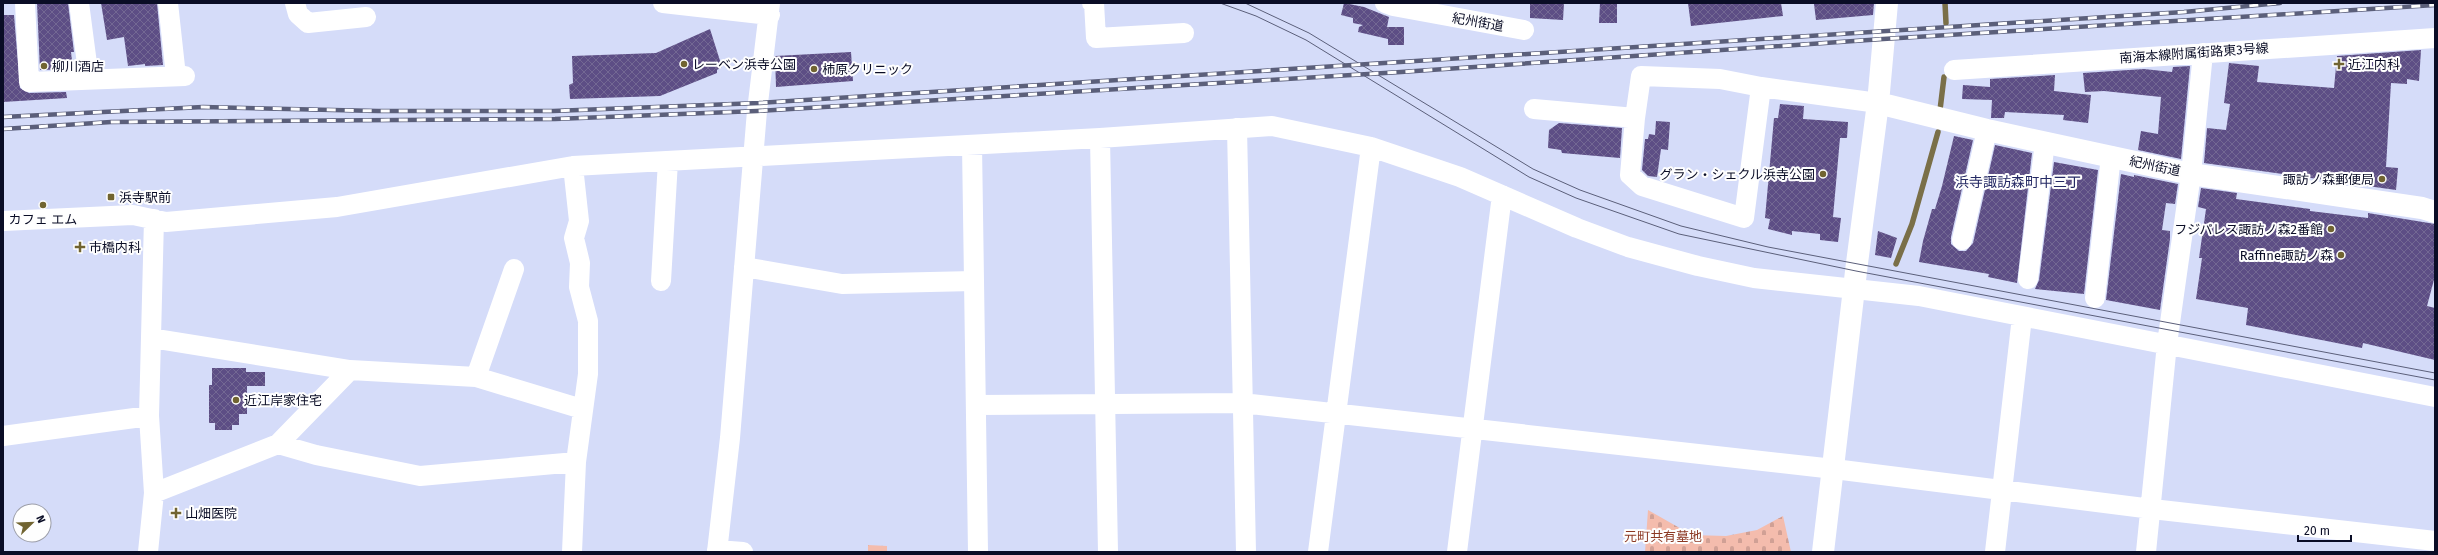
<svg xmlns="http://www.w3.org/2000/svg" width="2438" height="555" viewBox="0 0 2438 555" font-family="'Fira Sans','Noto Sans JP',sans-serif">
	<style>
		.forest { fill: url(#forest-crowns) }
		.cemetery { fill: url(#cemetery-stones) }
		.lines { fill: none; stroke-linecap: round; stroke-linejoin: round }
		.stream { stroke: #7a6f48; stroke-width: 5.5 }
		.building { fill: url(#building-cross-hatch) }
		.street { stroke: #fff; stroke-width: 20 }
		.secondary { stroke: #fff; stroke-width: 22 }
		.tram { stroke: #5b5f7a; stroke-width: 1 }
		.rail-casing { stroke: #5b5f7a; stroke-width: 4.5 }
		.rail { stroke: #fefefe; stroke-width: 3; stroke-dasharray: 9; stroke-linecap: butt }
		.poi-dot { fill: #716431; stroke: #fefefe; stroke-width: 1.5 }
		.labels { text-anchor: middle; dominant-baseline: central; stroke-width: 4; stroke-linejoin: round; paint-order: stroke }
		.street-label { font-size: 13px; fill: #0a0d26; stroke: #fefefe }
		.poi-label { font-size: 13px; fill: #0a0d26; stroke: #fefefe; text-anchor: start }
		.park-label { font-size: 13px; fill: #8c3924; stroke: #fefefe }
		.neighbourhood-label { font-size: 14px; fill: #242964; stroke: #fefefe }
	</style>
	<defs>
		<pattern id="forest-crowns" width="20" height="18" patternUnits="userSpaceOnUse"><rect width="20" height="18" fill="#f4bcad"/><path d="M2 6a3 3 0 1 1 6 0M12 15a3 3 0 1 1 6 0" fill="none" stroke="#d0a095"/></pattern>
		<pattern id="cemetery-stones" width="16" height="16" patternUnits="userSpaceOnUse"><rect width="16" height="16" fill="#f4bcad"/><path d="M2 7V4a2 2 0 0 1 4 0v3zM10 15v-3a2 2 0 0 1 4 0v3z" fill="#d0a095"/></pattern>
		<pattern id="building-cross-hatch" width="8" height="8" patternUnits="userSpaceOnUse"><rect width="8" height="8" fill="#5d4e85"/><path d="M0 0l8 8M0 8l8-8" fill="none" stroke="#736893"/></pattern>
	</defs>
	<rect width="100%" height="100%" fill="#d5dcf9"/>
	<path class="forest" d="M868,545L887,546V552H868Z"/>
	<path class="cemetery" d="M1648,510L1692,535L1726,536L1757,530L1783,516L1791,552H1645Z"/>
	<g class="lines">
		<path class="stream" d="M1945,3L1946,23
			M1940,110L1944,77
			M1896,264L1912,224L1938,132"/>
	</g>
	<path class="building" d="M37,3H68L74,52H71L73,69L40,70Z
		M101,3H157L163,65L145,66V64L128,66L124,37L107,40Z
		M1344,3L1364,7L1389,17L1387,27H1404V45H1388V39L1358,32L1359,27L1363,25L1353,23V18L1341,15Z
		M1530,3H1564L1563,20L1530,18Z
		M1600,3H1617V23H1599Z
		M1688,3H1781L1783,16L1691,26Z
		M1822,3H1874L1873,15L1816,20L1814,4Z
		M3,15H14L20,88L29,93L66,92L67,98L3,102Z
		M710,29L722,67L717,70V73L660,96L570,99L569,85L573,83L572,56L656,53Z
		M2421,50L2419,81L2407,79V84L2391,83L2386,167L2398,168L2396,190L2204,163L2207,128L2226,130L2230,104L2224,103L2229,63L2259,66L2257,82L2334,88L2337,56Z
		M851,52L853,81L776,87L775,56Z
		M2190,66L2181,159L2138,150L2141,131L2158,134L2161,97L2104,91L2085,92L2083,73L2144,69L2172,72L2173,67Z
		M2055,75L2054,91L2091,95L2088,123L2063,120L2064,115L2005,112L2004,118H1991L1992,100L1962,99L1963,85L1990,87V79Z
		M1780,104L1804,106L1803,119L1848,122L1847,138H1840L1833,217L1841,218L1838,242L1820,240V234L1792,231V235L1768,229L1770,219L1765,218L1774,118H1778Z
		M1656,121L1670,122L1668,150L1661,149L1657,177L1648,176L1642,170L1645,139H1648L1649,134L1655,135Z
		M1559,123L1622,128L1620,158L1562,153L1561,150L1548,148L1549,130Z
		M1954,136L1973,140L1951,237V244L1959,251H1966L1973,243L1995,145L2032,153L2017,283L1988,277L1989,274L1919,262L1923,241L1932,209H1935L1942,186Z
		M2054,162L2098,170L2084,294L2035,289L2039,280Z
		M2121,174L2134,177V175L2178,184L2175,204L2166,203L2162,230L2170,231V239L2160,310L2106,300Z
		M2201,188L2237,193L2236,199L2310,209V211L2368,218V213L2435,224V276L2427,306L2435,308V360L2363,343L2362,348L2246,325L2248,308L2196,299L2202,258H2199L2206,209L2198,207Z
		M1878,231L1897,238L1891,258L1875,255Z
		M212,368H246V372H265V386H247V414H239V425H232V430H215V423H209V385H212Z"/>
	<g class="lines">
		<path class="street" d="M25,3L29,82L185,76
			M79,3L89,79
			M168,3L176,76
			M295,3L298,14L308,23L366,17
			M663,3L770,15
			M1092,3H1094L1096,38L1184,33
			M1385,3L1393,6L1524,30
			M1954,70L2435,38
			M1534,109L1635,118L1641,76L1720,79L1761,87L1878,103
			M1635,118L1630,175L1642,186L1744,218L1761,87
			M1237,128L1246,552
			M1100,138L1108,552
			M972,145L978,552
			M3,221L133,215L166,222L337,207L573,166L1100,138L1272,126L1371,147L1460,177L1577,228L1628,247L1698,266L1754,278L1919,296L2435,397
			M1962,240L1987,130
			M744,267L842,284L974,281
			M2028,279L2045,142
			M661,281L668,161
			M2095,298L2111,156
			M151,338L350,370
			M476,377L514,269
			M976,405L1242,403L1834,469L2152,509L2435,541
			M3,436L149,416
			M278,444L316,455L420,476L576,462
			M154,493L278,444L350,370L476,377L582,409
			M717,550L743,552
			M148,552L154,493L149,416L154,219
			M572,552L576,462L588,374V321L579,287L580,263L574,238L579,221L573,166
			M717,552L730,438L757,111L770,3
			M1318,552L1371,147
			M1457,552L1502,195
			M1995,552L2022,317
			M2146,552L2167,344L2191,174L2203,53"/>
		<path class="secondary" d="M1878,103L1987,130L2191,174L2422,208L2435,212
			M1823,552L1857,263L1878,103L1887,3"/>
		<path class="tram" d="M1220,3L1256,16L1306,40L1529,177L1576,198L1679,234L1856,271L2435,380
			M1245,3L1309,33L1533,169L1580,190L1681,226L1768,247L2435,373"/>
		<g class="rail-casing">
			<path id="rail" d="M3,117L203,107L378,111H553L759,103L2184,12L2280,3
				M3,129L111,122L555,119L757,111L1401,72L1883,39L2435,5"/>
		</g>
		<use href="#rail" class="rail"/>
	</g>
	<g class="poi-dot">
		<circle cx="684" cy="64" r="4"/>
		<path d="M2337 58h4v4h4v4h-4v4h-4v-4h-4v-4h4z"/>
		<circle cx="44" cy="66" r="4"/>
		<circle cx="814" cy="69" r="4"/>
		<circle cx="1823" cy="174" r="4"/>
		<circle cx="2382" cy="179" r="4"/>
		<rect x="107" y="193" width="8" height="8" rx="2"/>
		<circle cx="43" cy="205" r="4"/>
		<circle cx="2331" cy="229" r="4"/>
		<path d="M78 241h4v4h4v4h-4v4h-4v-4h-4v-4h4z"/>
		<circle cx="2341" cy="255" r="4"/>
		<circle cx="236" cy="400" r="4"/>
		<path d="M174 507h4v4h4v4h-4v4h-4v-4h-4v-4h4z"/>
	</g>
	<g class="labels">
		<g class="street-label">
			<text transform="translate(1478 22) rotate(10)">紀州街道</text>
			<text transform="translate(2194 53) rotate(-4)">南海本線附属街路東3号線</text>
			<text transform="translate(2155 166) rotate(12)">紀州街道</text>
		</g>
		<g class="poi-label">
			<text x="692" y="64">レーベン浜寺公園</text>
			<text x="2348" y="64">近江内科</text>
			<text x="52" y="66">柳川酒店</text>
			<text x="822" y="69">柿原クリニック</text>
			<text x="1815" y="174" text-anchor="end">グラン・シェクル浜寺公園</text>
			<text x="2374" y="179" text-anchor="end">諏訪ノ森郵便局</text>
			<text x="119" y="197">浜寺駅前</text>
			<text x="43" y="219" text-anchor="middle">カフェ エム</text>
			<text x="2323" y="229" text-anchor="end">フジパレス諏訪ノ森2番館</text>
			<text x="89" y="247">市橋内科</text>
			<text x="2333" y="255" text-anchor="end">Raffine諏訪ノ森</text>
			<text x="244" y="400">近江岸家住宅</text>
			<text x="185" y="513">山畑医院</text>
		</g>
		<g class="park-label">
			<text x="1663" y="536">元町共有墓地</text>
		</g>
		<g class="neighbourhood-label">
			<text x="2018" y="182">浜寺諏訪森町中三丁</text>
		</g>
	</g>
	<rect width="2438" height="555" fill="none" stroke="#0a0d26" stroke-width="8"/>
	<g transform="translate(32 523) rotate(67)"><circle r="19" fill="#fefefe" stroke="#9c9ea8"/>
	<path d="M0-3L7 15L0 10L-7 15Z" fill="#716431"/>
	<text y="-6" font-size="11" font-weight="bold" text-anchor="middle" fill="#0a0d26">N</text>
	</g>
	<path d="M2298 535v6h53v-6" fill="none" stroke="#0a0d26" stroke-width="2"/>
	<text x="2304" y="535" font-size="12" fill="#0a0d26" stroke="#fefefe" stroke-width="3" paint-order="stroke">20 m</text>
</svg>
